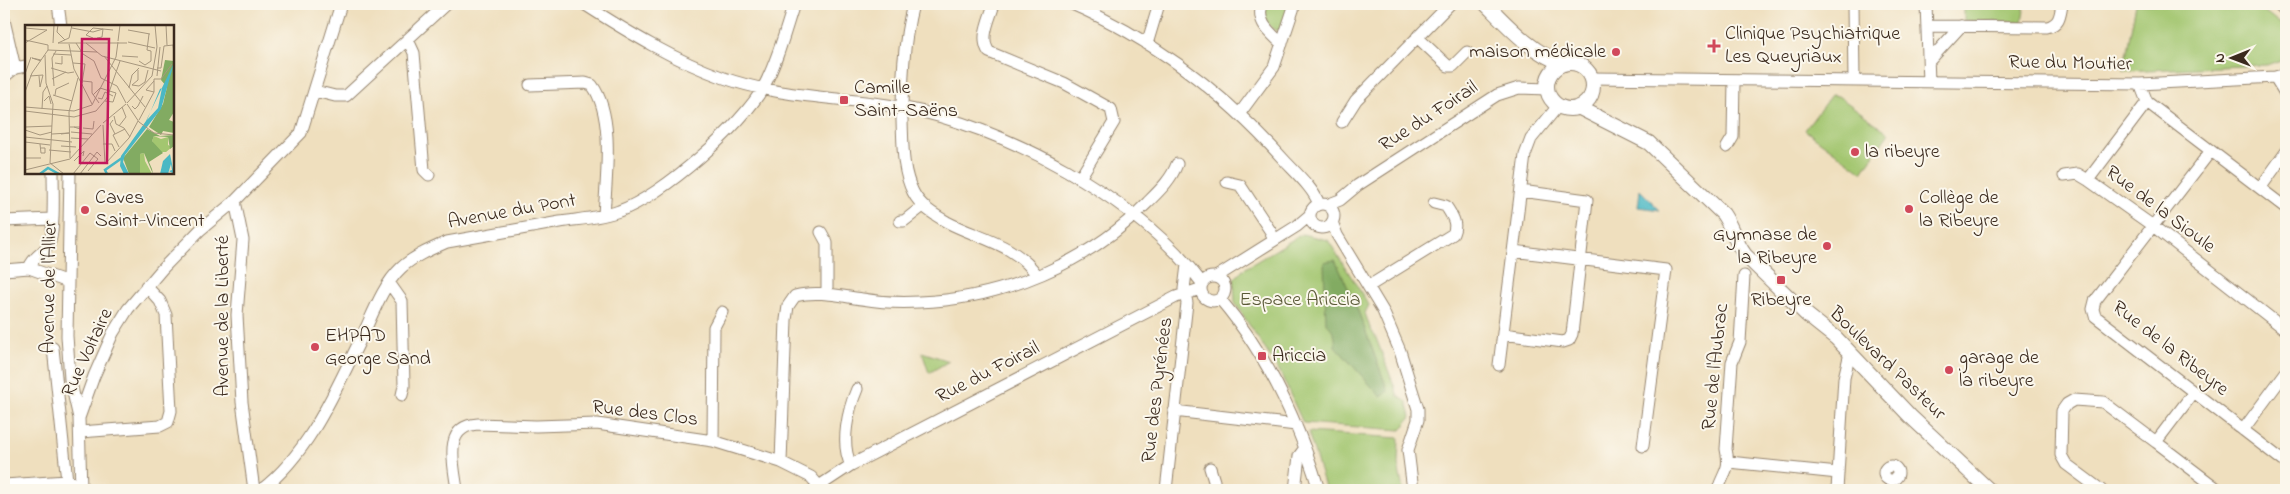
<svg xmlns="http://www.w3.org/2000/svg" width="2290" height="494" viewBox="0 0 2290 494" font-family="'Indie Flower',sans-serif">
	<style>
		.green { fill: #a3c670; stroke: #6f7847 }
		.forest { fill: #82ab62; stroke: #5e6a40 }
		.water { fill: #4ab8c4; stroke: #427171 }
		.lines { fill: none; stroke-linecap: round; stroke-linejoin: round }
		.minor-casing { stroke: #95846e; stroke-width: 13 }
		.major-casing { stroke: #95846e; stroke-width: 16 }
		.minor { stroke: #fff; stroke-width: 11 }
		.major { stroke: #fff; stroke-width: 14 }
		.poi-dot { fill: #d1495b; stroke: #fbf7ec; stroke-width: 2 }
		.labels { text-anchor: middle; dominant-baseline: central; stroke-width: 4; stroke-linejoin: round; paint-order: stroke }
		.poi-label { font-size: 20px; fill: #3b2a1e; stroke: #fbf7ec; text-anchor: start }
		.street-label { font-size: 20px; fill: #3b2a1e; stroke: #fbf7ec }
		.park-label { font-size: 20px; fill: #5a5937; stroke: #fbf7ec }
		.inset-river { fill: none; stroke: #4ab8c4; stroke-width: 2.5 }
		.inset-road { fill: none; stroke: #a7977e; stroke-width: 1 }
		.view { fill: #c2185b; fill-opacity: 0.15; stroke: #c2185b; stroke-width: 2.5 }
		.inset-edge { fill: none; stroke: #3b2a1e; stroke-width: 2.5 }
	</style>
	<rect width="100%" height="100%" fill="#fbf7ec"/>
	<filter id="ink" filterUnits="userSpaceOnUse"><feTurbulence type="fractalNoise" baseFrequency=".02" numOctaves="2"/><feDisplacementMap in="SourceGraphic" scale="10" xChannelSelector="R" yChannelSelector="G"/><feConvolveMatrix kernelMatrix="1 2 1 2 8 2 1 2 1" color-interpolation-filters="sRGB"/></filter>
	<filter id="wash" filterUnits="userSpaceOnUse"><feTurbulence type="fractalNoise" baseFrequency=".0096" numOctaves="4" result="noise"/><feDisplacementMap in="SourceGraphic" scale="20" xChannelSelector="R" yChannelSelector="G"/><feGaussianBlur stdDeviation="1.12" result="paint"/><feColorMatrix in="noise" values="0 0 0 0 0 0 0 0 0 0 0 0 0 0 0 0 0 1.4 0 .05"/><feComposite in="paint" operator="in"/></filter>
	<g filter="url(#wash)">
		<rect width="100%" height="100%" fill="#efdfbe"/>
		<path class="green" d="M1267,4H1291L1282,30L1280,31C1266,29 1263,15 1267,4Z
			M1964,4H2025L2022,22L1964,21Z
			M2136,4H2255L2286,28V58L2267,65L2123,71Z
			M1831,95L1838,96L1889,133L1862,172L1805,130Z
			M1302,234L1328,240L1369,305L1365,313L1370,328L1376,338L1398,396L1407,402L1411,417L1401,430L1303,423L1280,372L1235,303L1234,279L1244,269Z
			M922,352L949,361L929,373Z
			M1308,432L1399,438L1398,465L1403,490H1326Z"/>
		<path class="forest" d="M1335,260L1355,303L1388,391L1381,397L1335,346C1336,336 1334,330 1326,323L1324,262Z"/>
		<path class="water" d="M1640,190L1660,210L1638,207Z"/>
	</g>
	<g filter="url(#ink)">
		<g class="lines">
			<g class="minor-casing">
				<path id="minor" d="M58,4L61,26
					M584,4C629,33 674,60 724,78C781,98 842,97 900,107C1004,126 1137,197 1202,283
					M913,4C903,43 902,81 902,121C903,145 902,170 913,192C920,206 933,214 947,222C979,239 1014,243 1037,275
					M994,4C990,19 979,38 989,52L1064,83L1111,109L1114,122L1080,178
					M1072,4C1153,39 1225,94 1284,160C1296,173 1313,188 1319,204
					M1262,4C1256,23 1270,32 1282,44
					M1853,4L1854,81
					M1926,4L1929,82
					M2278,4L2286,11
					M4,20L15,68
					M1927,26L2047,27C2060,24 2060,15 2062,4
					M1417,37L1448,66H1453L1467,52
					M408,40L414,53L424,170L429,175
					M1147,44L1159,4
					M1929,61L1961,26
					M4,77L15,68L26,66
					M2275,77L2286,95
					M1591,78L2140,84L2275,77L2286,74
					M2140,84L2147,102L2286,208
					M530,85L585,83L592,85C615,116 606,178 604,215
					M315,91L335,96H346L446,4
					M2147,102L2088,180L2153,226L2286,330
					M1240,113L1274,67L1295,4
					M1342,122L1356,100L1450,4
					M1727,147L1733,137L1734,80
					M2210,152L2095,301L2093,309L2095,316L2286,463
					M70,172L67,336L70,379L79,418L81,490
					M2064,176L2078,174L2088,180
					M1227,182L1240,185L1271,232L1273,240
					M2261,187L2286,152
					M235,201L243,240L237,315L242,402L254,490
					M1310 216a12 12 0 1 1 24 0a12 12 0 1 1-24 0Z
					M1327,205L1340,200L1358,185L1497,95L1519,88L1547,89
					M4,221L52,219
					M900,221H904L923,206
					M1332,222L1337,235L1383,311L1400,351L1418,409V420L1408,450L1413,490
					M821,232L827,243V294
					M1513,251L1666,270L1643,446
					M29,268C33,256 43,254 49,244C55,232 53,188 53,172
					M4,270L29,268L68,282
					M1201 289a12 12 0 1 1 24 0a12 12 0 1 1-24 0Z
					M1216,277L1297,226L1310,215
					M390,284L402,301L404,386L402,395
					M1369,286L1453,234C1458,223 1452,216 1446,206L1434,203
					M1220,299C1267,354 1298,421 1319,490
					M1503,334L1563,342L1569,340L1572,334L1587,200L1521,191
					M53,348L67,481
					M1499,365L1525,155L1531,139L1558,106
					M2194,392L2156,442L2219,490
					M1174,411L1296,425
					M79,418L94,376L113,333L128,309L162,269L200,230L235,201L301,133L341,4
					M2243,430L2286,372
					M80,432L160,426L168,422L171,411L166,315L160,301L146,286
					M713,441L714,327L722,312
					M781,462L786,320L788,306L795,296C817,290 840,296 862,299C880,302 901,303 919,302C1002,299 1089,263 1147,203C1159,191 1171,180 1177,164
					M1729,462L1838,473
					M851,465C840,444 848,410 857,389
					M1884 473a7 7 0 1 1 14 0a7 7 0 1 1-14 0Z
					M1210,468L1214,481V490
					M4,485L67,481L75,483
					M261,490C312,451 338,384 366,328C375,308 385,283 401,268C414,256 431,249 447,242C485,235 522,229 560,222C579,219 601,218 619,211C661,197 744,124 764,86C778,60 785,31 794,4
					M457,490C454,465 442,426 478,424L536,426L597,424L713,441L781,462L811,477L819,486
					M813,490L851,465L1176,297L1200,289
					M1166,490L1187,303L1184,289L1187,265
					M1295,490L1299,456L1305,448
					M1718,490C1723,471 1731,472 1726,449L1732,362L1740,342L1744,276
					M1837,490L1844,378L1850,353
					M2101,490L2066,464L2061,455L2062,411L2067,404L2074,400L2103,402L2156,442"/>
			</g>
			<g class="major-casing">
				<path id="major" d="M1486,4C1509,27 1532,53 1564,64
					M1547 86a23 23 0 1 1 46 0a23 23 0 1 1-46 0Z
					M1578,107L1649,143L1723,214C1732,227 1735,242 1745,255L1807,315L1836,338L1910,416L1989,490"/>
			</g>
			<use href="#minor" class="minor"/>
			<use href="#major" class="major"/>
		</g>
	</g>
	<g class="poi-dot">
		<path d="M1711.5 38.5h5v5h5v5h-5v5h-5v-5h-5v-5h5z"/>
		<circle cx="1616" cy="52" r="5"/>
		<rect x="839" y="95" width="10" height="10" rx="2.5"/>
		<circle cx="1855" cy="152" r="5"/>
		<circle cx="1909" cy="209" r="5"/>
		<circle cx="85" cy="210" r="5"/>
		<circle cx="1827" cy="246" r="5"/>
		<rect x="1776" y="275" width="10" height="10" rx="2.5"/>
		<circle cx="315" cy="347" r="5"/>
		<rect x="1257" y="351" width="10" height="10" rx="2.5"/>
		<circle cx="1949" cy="370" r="5"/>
	</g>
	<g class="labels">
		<g class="poi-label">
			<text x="1725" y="34">Clinique Psychiatrique<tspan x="1725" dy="23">Les Queyriaux</tspan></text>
			<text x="1606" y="52" text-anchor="end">maison médicale</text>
			<text x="854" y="88">Camille<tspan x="854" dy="23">Saint-Saëns</tspan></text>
			<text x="1865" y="152">la ribeyre</text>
			<text x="95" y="198">Caves<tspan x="95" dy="23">Saint-Vincent</tspan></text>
			<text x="1919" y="198">Collège de<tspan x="1919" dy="23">la Ribeyre</tspan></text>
			<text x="1817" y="235" text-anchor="end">Gymnase de<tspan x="1817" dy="23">la Ribeyre</tspan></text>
			<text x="1781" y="300" text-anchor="middle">Ribeyre</text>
			<text x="325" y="336">EHPAD<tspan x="325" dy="23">George Sand</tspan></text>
			<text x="1272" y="356">Ariccia</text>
			<text x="1959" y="358">garage de<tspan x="1959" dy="23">la ribeyre</tspan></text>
		</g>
		<g class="street-label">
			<text transform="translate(2070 64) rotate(1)">Rue du Moutier</text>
			<text transform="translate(1429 117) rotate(-33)">Rue du Foirail</text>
			<text transform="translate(2160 210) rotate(37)">Rue de la Sioule</text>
			<text transform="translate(512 212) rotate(-10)">Avenue du Pont</text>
			<text transform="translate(50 287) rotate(-89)">Avenue de l'Allier</text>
			<text transform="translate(223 316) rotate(-90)">Avenue de la Liberté</text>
			<text transform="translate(2170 349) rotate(38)">Rue de la Ribeyre</text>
			<text transform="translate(88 353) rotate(-65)">Rue Voltaire</text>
			<text transform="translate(1887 364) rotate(44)">Boulevard Pasteur</text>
			<text transform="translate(1716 367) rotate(-84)">Rue de l'Aubrac</text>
			<text transform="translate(988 373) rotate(-27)">Rue du Foirail</text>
			<text transform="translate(1158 390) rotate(-83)">Rue des Pyrénées</text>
			<text transform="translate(645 414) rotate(7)">Rue des Clos</text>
		</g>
		<g class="park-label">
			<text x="1300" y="300">Espace Ariccia</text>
		</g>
	</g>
	<g transform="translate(25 25)">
		<rect width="149" height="149" fill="#efdfbe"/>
		<path d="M129,111L136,114L143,112V120L147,122L141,127H134L127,116ZM119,128L120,136L127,149H115V129Z" fill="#a3c670"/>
		<path d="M140,35L149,36V87L144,95L149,97V108L138,106L136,110L124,102L138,79L142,62L136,55ZM122,104L135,111L149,110V121L145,124L143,112L129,111L127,116L138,128L124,137L127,144L128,149L119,128L115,129V149H104L98,133Z" fill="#82ab62"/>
		<path d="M149,38L136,84L100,130L98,137L104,149H99L95,141L96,131L121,96ZM137,63L133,83L122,95L135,64ZM145,129L149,149L144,146L147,145L146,139L143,149H135L138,136Z" fill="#4ab8c4" fill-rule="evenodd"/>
		<path class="inset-river" d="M15,149L23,143L34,149M82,149L80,145L97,133"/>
		<path class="inset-road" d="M33,0L32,7L40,15M141,0L142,20M0,3L22,5M47,3L68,7L78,4L77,12L72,13M103,5L125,9M68,13L61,10L68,3L88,5M0,15L23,20M93,16L95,0M103,17L130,23M0,18L22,5M28,18L29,0M33,18H102M33,18L44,13L47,0M51,18L58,29L69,36L76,53L92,61L101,78M61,18L77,31L136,46M44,19L49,44L67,79M139,21L148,20L149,28M23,25L72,27M28,29L46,30M20,30L21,58L28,79L25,138L39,149M79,31L120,82M97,31L113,32M16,36L7,33L16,35M114,36L120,40L126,36V26L122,25L124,9M30,38L37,39V31M48,38L60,39L57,58M26,43L43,48L49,47M132,43H136L139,21M0,49L6,32M5,51L18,50L15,62L14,51M132,51L135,22M27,54L41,47M129,54H136L147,39M58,56L67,57V68L74,78M107,60L114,61L120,57L123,45M107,60L113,55V45M29,61L27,33L31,26M104,63L107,50L114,43M0,67L7,48L23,25V20M129,67L121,65L129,56M28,70L47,76M30,70L31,64L44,58M68,70L75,63L91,68L88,77L80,76M73,73L77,74L80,67L88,71M19,76L24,71L26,79M102,78L127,51L132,22L130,0M102,79L114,97L129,108L149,110M107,81L110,84L113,81L118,71M0,82L49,86L67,80L91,32L93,17M17,84L18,67L22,61M0,86L49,92L71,86L82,73L95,36M89,91L91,99L99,103L105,112M88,95L85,99L90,109M114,95L129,67V54M78,98L101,79M78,100L80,139L104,113L113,96M94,101L101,92L97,82M0,102L27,101M45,102H55V104L49,102M58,103L68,104L69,96M0,105L15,110L27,107M46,107L67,109M27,109L44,108L36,109M0,112L47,117M46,113L63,114M0,117L25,120M15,119L16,128H20V123H16M78,119H87L90,126M36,121L51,122M94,122L88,110L100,104M24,125L46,127M0,133H16M45,133L44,87L53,53M49,136L59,126L58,131M0,145L45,134L76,100M63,146L73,134M48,149L65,128L73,134M55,149L72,127L76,131"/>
		<path class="view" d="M57,14H84L82,138H55Z"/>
		<rect width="149" height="149" class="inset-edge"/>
	</g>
	<rect width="2290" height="494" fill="none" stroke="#fbf7ec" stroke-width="20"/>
	<g transform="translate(2232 58) rotate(269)" stroke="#fbf7ec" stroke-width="4" paint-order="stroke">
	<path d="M0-4L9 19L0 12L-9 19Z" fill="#3b2a1e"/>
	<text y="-8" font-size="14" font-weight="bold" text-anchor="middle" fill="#3b2a1e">N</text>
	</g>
</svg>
